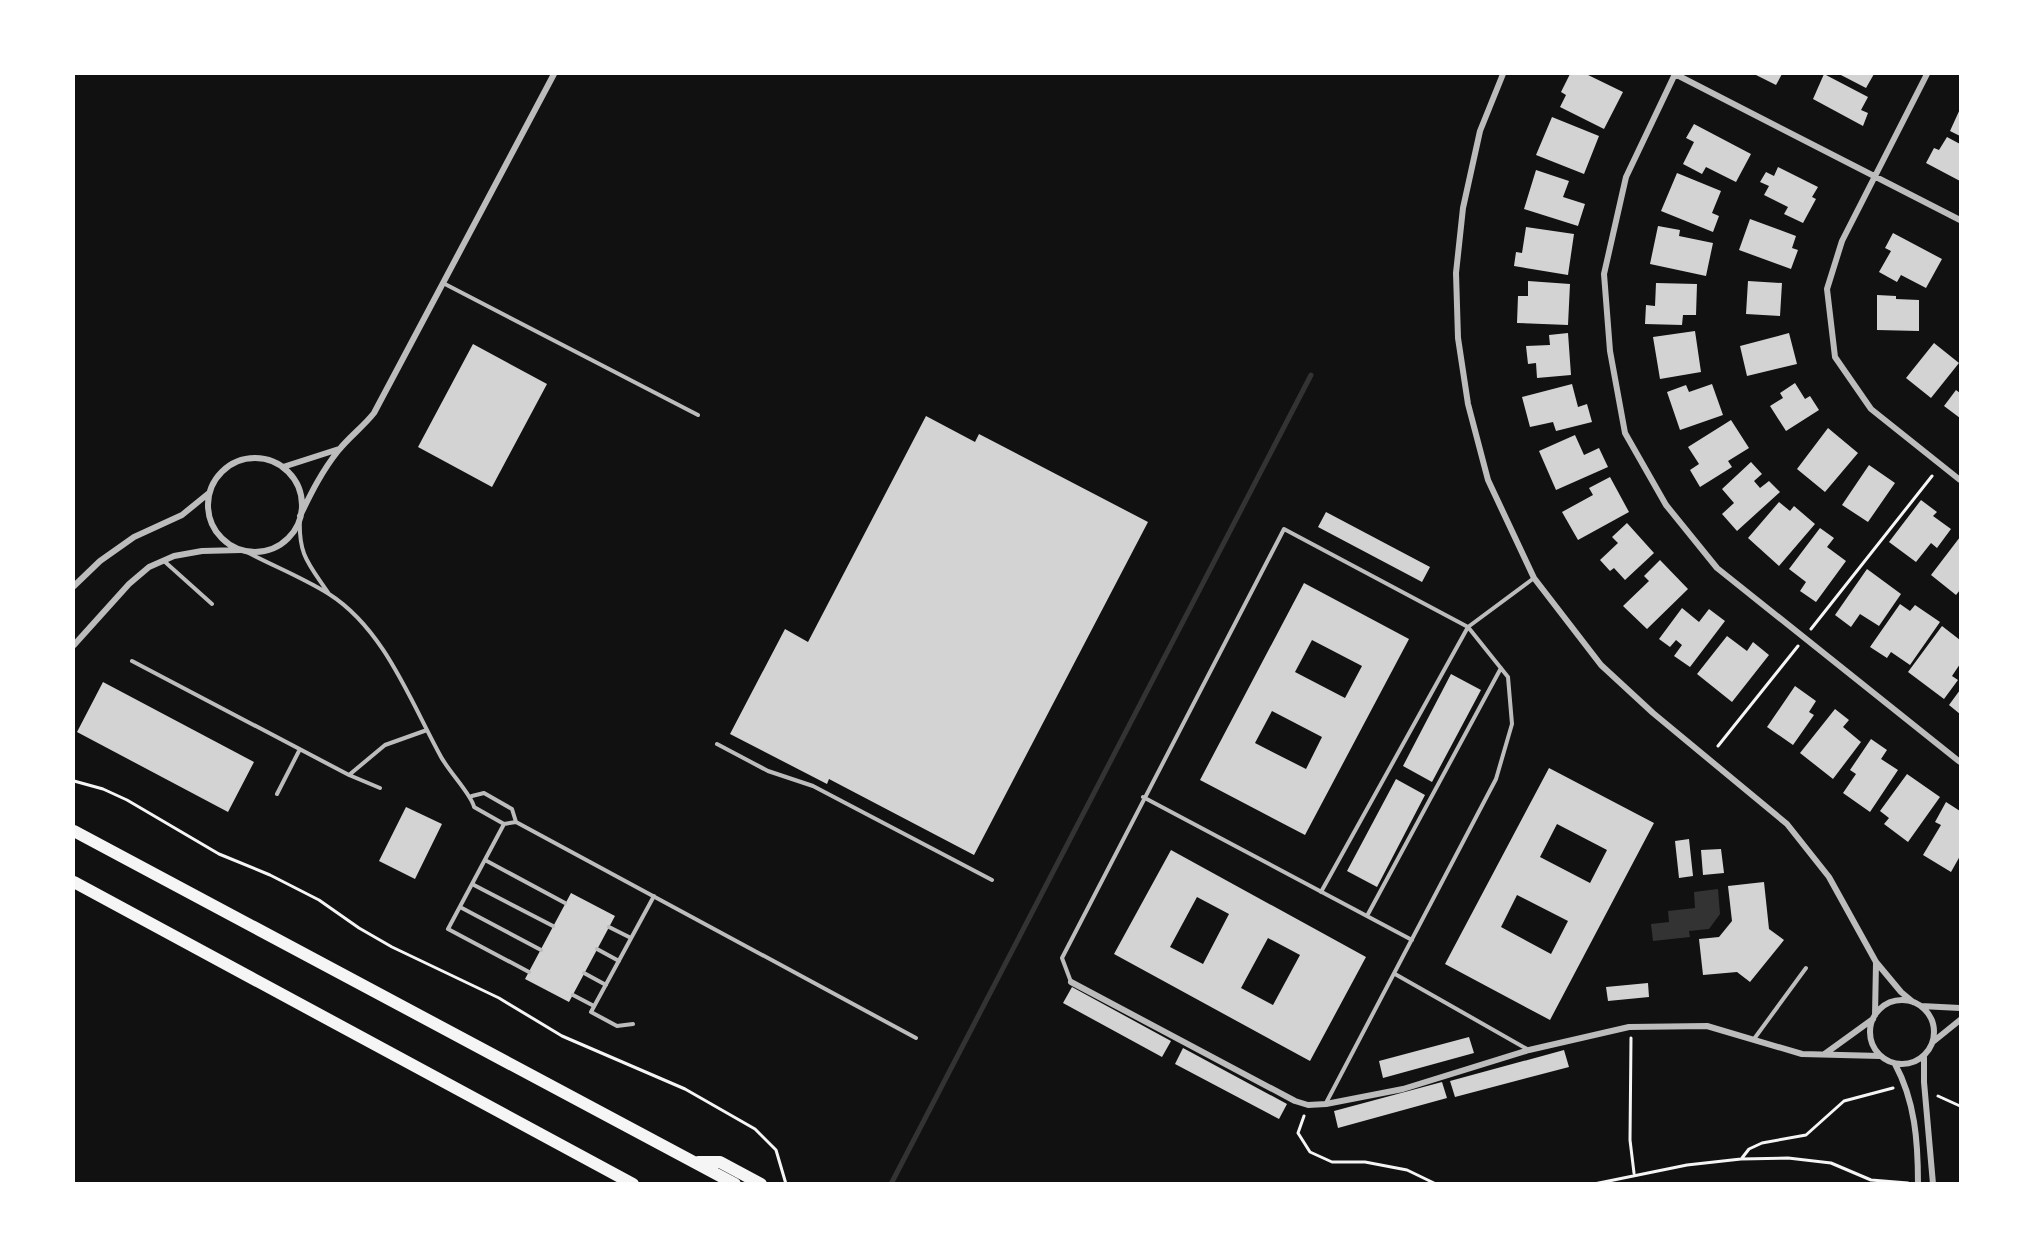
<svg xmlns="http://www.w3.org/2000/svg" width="2034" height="1257" viewBox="0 0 2034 1257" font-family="'Playfair Display',serif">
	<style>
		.water { fill: #333 }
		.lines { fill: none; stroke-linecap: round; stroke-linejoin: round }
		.stream { stroke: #333; stroke-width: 5 }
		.building { fill: #d3d3d3; fill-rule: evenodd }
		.path { stroke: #f5f5f5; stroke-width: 3 }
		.service { stroke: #bcbcbc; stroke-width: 4 }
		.minor { stroke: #bcbcbc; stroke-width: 6 }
		.trunk { stroke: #f5f5f5; stroke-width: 12 }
	</style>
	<rect width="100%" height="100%" fill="#111"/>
	<path class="water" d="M1718,889L1720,914L1709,929L1689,931L1690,937L1653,941L1651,924L1669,922L1668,911L1695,908L1694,892Z"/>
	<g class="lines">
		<path class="stream" d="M891,1184L1311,375"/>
	</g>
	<path class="building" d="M1570,74H1586L1623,92L1604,129L1560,107L1566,95L1561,92Z
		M1754,74H1782L1776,85Z
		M1824,74L1868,97L1861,110L1868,113L1863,126L1813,99Z
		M1839,74H1874L1866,88Z
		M1960,109V136L1950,131Z
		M1552,117L1599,136L1584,174L1536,155Z
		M1694,124L1751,154L1736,182L1706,167L1702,174L1683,164L1694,142L1686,138Z
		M1947,137L1960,144V181L1926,163L1934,148L1939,150Z
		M1778,167L1818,187L1812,197L1816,199L1803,223L1784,214L1788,207L1764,195L1769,186L1760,182L1766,172L1774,176Z
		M1536,170L1569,181L1563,197L1585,204L1578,226L1524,209Z
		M1677,173L1721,191L1712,213L1719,216L1713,232L1661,211Z
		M1750,219L1796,236L1792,248L1798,250L1791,269L1739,250Z
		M1658,226L1680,230L1679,236L1713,243L1706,276L1650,264Z
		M1526,227L1574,234L1568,275L1514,266L1516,252L1522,253Z
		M1893,233L1942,259L1926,288L1901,275L1897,282L1879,272L1891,251L1885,248Z
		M1528,281L1570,284L1568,325L1517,323L1518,296H1528Z
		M1748,281L1782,283L1780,316L1746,314Z
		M1656,283L1697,284L1696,315H1683L1682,325L1645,324L1646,305L1655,306Z
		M1877,295L1896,296V299L1919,300V331L1877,330Z
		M1695,331L1701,372L1660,379L1653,337Z
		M1568,333L1571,375L1537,378L1536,363L1528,364L1526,346L1550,345L1549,335Z
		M1789,333L1797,364L1747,376L1740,346Z
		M1934,343L1959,363L1931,398L1906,378Z
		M473,344L547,384L492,487L418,447Z
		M1795,383L1805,399L1810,396L1819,410L1786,431L1770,406L1783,398L1780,393Z
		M1572,384L1578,407L1587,404L1592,422L1556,431L1553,422L1530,427L1522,397Z
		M1712,384L1723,415L1680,430L1667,392L1686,385L1689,392Z
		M1956,390L1960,393V418L1944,406Z
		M926,416L975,442L979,434L1148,522L974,855L829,779L827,784L730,734L785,629L808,642Z
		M1731,420L1749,448L1728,461L1732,467L1700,487L1690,470L1699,464L1688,447Z
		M1828,428L1858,453L1825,492L1797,469Z
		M1575,435L1584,455L1599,448L1608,467L1556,490L1539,451Z
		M1751,462L1762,474L1754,481L1760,488L1769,481L1780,492L1737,531L1722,514L1734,503L1722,489Z
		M1869,465L1895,483L1868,522L1842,505Z
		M1610,477L1629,512L1578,540L1562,512L1593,495L1589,488Z
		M1921,500L1937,512L1933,516L1951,529L1937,548L1931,543L1916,562L1889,542Z
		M1779,502L1790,511L1794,506L1815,524L1779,566L1748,538Z
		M1326,512L1430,567L1422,582L1318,527Z
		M1627,523L1654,553L1625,580L1614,568L1610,571L1600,560L1618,543L1612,537Z
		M1820,528L1834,538L1827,547L1846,561L1816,602L1800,591L1806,582L1789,569Z
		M1960,537V590L1956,595L1931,575Z
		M1660,560L1688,589L1647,629L1623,606L1649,581L1644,576Z
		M1867,569L1901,594L1879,626L1860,614L1851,627L1835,615Z
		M1304,583L1409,639L1305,835L1200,780ZM1312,640L1362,666L1345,698L1295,672ZM1272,711L1322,737L1306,769L1255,743Z
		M1900,604L1910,611L1915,605L1940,622L1910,665L1891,652L1887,658L1870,647Z
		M1682,608L1699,622L1709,609L1725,621L1690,667L1674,656L1682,645L1676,640L1670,647L1659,639Z
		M1942,626L1960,640V664L1952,676L1958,680L1944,699L1908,672Z
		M1727,636L1747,651L1753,642L1769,655L1732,702L1697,674Z
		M1451,674L1481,690L1432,782L1403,766Z
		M103,682L254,762L228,812L77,732Z
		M1795,686L1816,701L1809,712L1814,715L1793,745L1767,727Z
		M1960,690V714L1949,705Z
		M1835,709L1849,720L1843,727L1861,742L1833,779L1800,753Z
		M1871,739L1887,750L1881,759L1898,770L1870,812L1843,793L1856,774L1850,770Z
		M1549,768L1654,823L1550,1020L1445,964ZM1557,824L1607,850L1590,883L1540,857ZM1517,895L1568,921L1551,954L1501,927Z
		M1907,774L1940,797L1908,842L1884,824L1889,818L1880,811Z
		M1396,779L1425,795L1377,887L1347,871Z
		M1946,802L1960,811V856L1951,872L1923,855L1941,825L1935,822Z
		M406,807L442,824L415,879L379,861Z
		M1689,839L1693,876L1679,878L1675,841Z
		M1721,849L1724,873L1703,875L1701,850Z
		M1171,850L1366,957L1310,1061L1114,954ZM1197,897L1229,914L1203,964L1170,947ZM1268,938L1300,955L1273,1005L1241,988Z
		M1764,882L1769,929L1784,940L1750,982L1737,972L1703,975L1699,939L1719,937L1732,921L1728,886Z
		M571,893L615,916L569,1002L525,979Z
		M1648,983L1649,997L1608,1001L1606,987Z
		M1072,987L1171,1041L1162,1057L1063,1003Z
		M1469,1037L1474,1053L1383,1078L1379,1061Z
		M1183,1048L1287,1104L1279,1119L1175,1064Z
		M1564,1050L1569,1067L1455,1097L1450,1081Z
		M1442,1082L1447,1098L1338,1128L1334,1111Z"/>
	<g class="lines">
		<path class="path" d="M1811,629L1932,476
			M1718,746L1798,646
			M74,781L103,789L127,800L219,854L270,875L319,900L359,928L392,947L499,998L562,1036L685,1089L755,1129L776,1150L786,1184
			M1631,1038L1630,1140L1634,1173
			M1938,1096L1960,1106
			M1304,1116L1298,1133L1310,1152L1332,1162H1365L1407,1170L1436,1184
			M1742,1158L1749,1149L1762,1143L1806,1135L1844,1101L1893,1088
			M817,1184H821
			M1594,1184L1687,1165L1741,1159L1788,1158L1831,1163L1871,1180L1908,1183"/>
		<path class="service" d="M443,283L698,415
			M300,517C298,555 308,563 329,594
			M243,550C271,565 302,577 329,594C384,629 410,700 440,755C448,771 472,795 474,807L504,824L516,822L916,1038
			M164,561L212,604
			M132,661L349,775L385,745L427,730
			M717,744L768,771L813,786L992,880
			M349,775L380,788
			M277,794L300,749
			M472,796L484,793L512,809L516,822
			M1143,797L1412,940
			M504,824L448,929L529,972
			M485,860L565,903
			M472,884L553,926
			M1321,892L1468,627L1534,578
			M460,907L541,950
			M1367,916L1501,668
			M609,927L631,938
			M597,949L619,961
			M584,973L606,985
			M1395,974L1527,1049
			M1071,982L1062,958L1284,529L1468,627L1508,677L1512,724L1496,779L1326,1103
			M573,995L594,1006
			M633,1024L617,1026L591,1012L654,896
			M1754,1039L1806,968"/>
		<path class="minor" d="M1503,74L1480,131L1463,208L1456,273L1458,338L1468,404L1488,480L1534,578L1601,665L1653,713L1787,824L1829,877L1876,962L1901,992L1913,1002
			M1675,74L1626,177L1604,274L1610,351L1625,433L1666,505L1717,568L1960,762
			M1675,74L1960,220
			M1927,74L1842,241L1827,289L1835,357L1871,409L1960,480
			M208 505a47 47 0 1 1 94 0a47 47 0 1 1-94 0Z
			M283,467L339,449
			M300,516C311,493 322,471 338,451C349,437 363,427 374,413L554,74
			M74,586L100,561L134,537L182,515L209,493
			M74,645L129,584L149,567L174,556L202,551L241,550
			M1071,982L1295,1101L1308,1105L1326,1104L1403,1089L1529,1050L1629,1027L1707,1026L1802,1054L1880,1056
			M1870 1032a32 32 0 1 1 64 0a32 32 0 1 1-64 0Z
			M1921,1006L1960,1008
			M1875,1015L1876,963
			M1934,1041L1960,1020
			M1826,1053L1873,1019
			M1924,1056V1082L1933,1184
			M1895,1064C1915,1101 1918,1141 1918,1184"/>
		<path class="trunk" d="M74,831L735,1184
			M74,882L633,1184
			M698,1162H720L761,1184"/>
	</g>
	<rect width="2034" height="1257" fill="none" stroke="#ffffff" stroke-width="150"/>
</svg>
